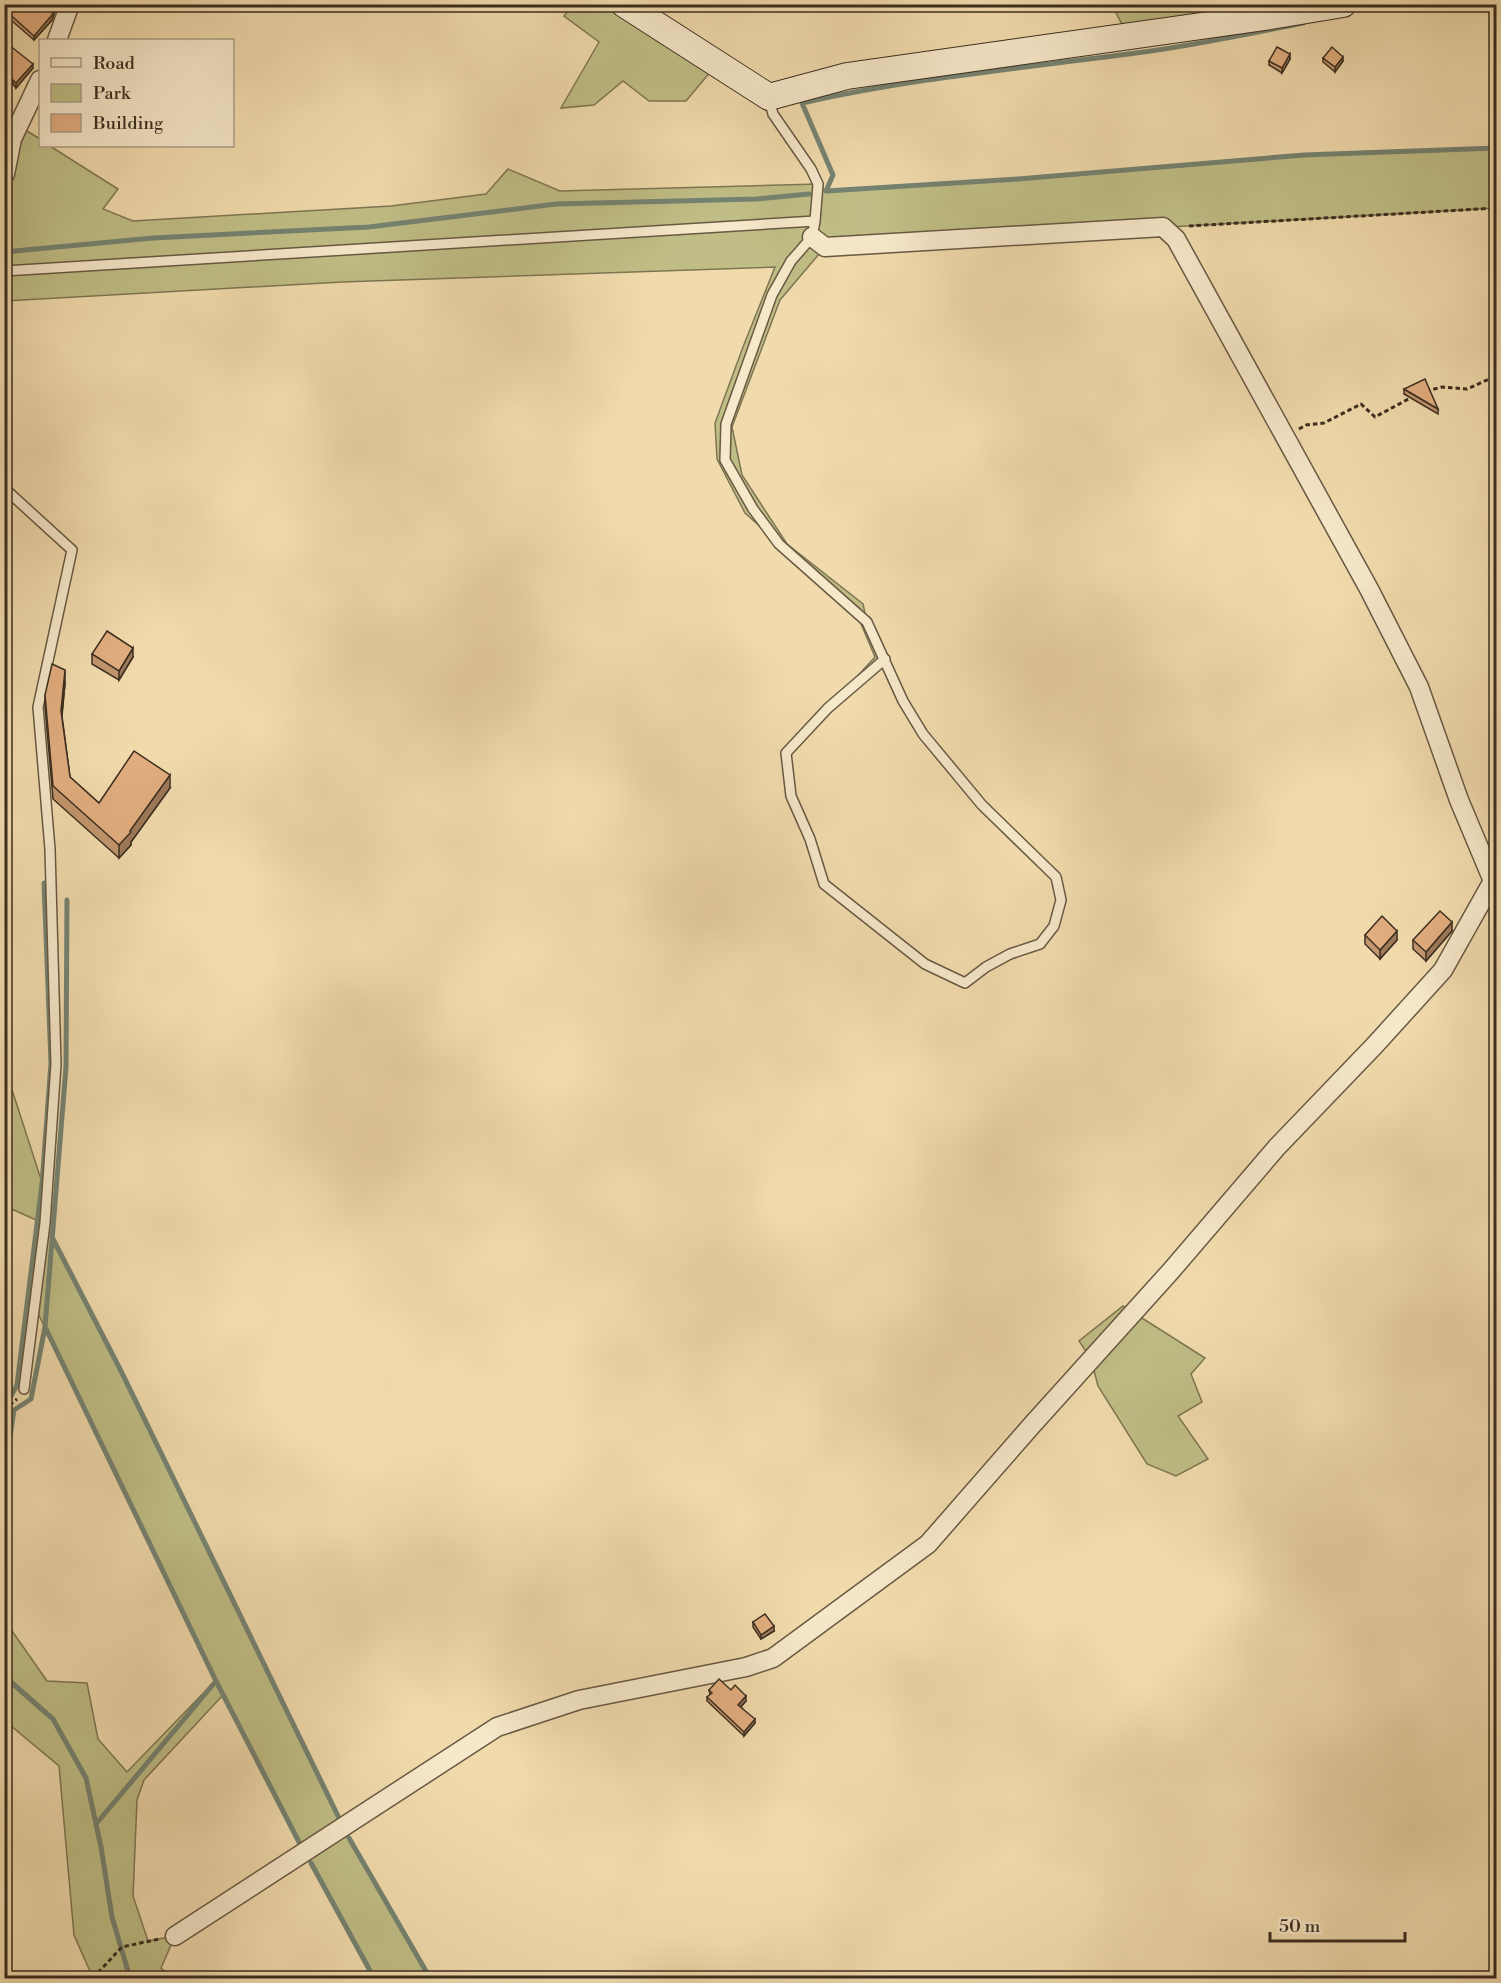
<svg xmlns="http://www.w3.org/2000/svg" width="1501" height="1983" viewBox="0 0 1501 1983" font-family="'Libre Bodoni',serif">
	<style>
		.green { fill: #c0be86; stroke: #7e7653; stroke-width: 1.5 }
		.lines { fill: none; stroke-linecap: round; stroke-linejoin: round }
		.stream { stroke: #758372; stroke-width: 5 }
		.lane-casing { stroke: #685943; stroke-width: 12 }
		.street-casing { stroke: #685943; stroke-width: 21 }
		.secondary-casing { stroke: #3b2e20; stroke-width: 28 }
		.path { stroke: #3b2e20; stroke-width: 3; stroke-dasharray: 4.5 3; stroke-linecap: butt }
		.lane { stroke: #f6e8ca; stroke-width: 9 }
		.street { stroke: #f6e8ca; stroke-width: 18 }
		.secondary { stroke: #f6e8ca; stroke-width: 26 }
		.wall { fill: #c2966e; stroke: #3b2e20; stroke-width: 1.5 }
		.shaded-wall { fill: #9e7a5a; stroke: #3b2e20; stroke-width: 1.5 }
		.building { fill: #e2ae80; stroke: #3b2e20; stroke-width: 1.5 }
	</style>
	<rect width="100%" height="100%" fill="#f1dbad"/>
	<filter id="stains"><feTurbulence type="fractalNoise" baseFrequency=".00333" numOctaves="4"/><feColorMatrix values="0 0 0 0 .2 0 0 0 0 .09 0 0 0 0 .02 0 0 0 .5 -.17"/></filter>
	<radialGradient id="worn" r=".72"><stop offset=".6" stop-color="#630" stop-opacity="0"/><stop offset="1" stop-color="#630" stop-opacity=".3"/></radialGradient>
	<path class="green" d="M572,5H624L717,64L686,101H649L623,81L594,105L561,108L599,42L564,16Z
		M1112,5H1223L1221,23L1128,36Z
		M19,126L40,139V146H50L118,189L103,209L133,221L391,206L486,194L508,169L560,191L818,184L826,191L1021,179L1304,155L1496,148V208L825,247L780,300L732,427L742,475L787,544L863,604L867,622L885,659L828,708L875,657L856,612L745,513L717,459L715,423L743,347L775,267L342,282L5,301V177Z
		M5,1068L47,1198L45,1223L121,1371L343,1828L430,1978H374L300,1844L223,1695L144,1780L137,1800L133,1896L148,1941L175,1936L161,1968L172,1978H93L74,1935L59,1766L5,1721L4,1606L12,1631L47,1681L87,1683L98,1739L127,1772L215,1681L34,1305L45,1224L5,1206Z
		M1123,1306L1205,1358L1191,1374L1202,1402L1178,1416L1208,1459L1176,1476L1147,1464L1098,1386L1091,1359L1079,1341Z"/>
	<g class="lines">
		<path class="stream" d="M1303,23C1248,34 1192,46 1136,53C1024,68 912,78 802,103L833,175L826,191L1018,179L1304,155L1496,148
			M4,252L153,238L369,227L556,204L756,199L809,194
			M52,1237L121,1371L339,1818
			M46,1329L216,1681L96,1824
			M4,1401L11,1396L17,1385L42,1184L51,1063L44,883
			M4,1476L14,1410L31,1399L45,1327L66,1067L67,900
			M4,1676L53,1719L86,1778L101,1847L112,1917L130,1978
			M216,1681L300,1844
			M349,1838L430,1978
			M311,1863L374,1978"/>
		<g class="lane-casing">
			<path id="lane" d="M769,100L773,114L811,169L818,184L815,221L812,237L791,261L772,295L726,424L725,460L753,509L779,544L867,622L903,701L923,734L982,805L1056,877L1061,900L1054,926L1040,944L1010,954L986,967L965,983L925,964L824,884L810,839L791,796L786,753L828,708L885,659
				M4,271L815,221
				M4,488L72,550L38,707L50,849L56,1064L45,1223L24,1389"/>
		</g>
		<g class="street-casing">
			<path id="street" d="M57,40L70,4
				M5,174L12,139L40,80
				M175,1936L497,1727L579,1700L746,1667L773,1658L928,1544L1032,1425L1170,1272L1277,1147L1375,1045L1443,970L1493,881L1459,800L1419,687L1369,589L1176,239L1163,227L825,247L812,237"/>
		</g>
		<g class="secondary-casing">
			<path id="secondary" d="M624,4L769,97L847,76L1265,17L1343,4"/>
		</g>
		<path class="path" d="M1189,226L1496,208
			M1426,391L1442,387L1467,389L1496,376
			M1299,429L1306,425L1324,423L1361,404L1375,417L1414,396
			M4,1410L17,1399
			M93,1978L122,1947L159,1939"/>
		<use href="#lane" class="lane"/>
		<use href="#street" class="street"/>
		<use href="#secondary" class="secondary"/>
	</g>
	<path class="wall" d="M4,4L55,11L52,20L34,40L4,14Z
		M4,41L33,68L16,88L13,84Z
		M1323,58L1343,61L1335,72L1323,62Z
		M1290,59L1282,73L1269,65V61Z
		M1404,389L1438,409V414L1404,394Z
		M92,654L133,657L119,680L92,664Z
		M65,683L62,716L70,777L99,803L170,788L131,842V845L119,858L53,799L45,707V695Z
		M1452,931L1426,961L1413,949V940Z
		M1365,935L1397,940L1380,959L1365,944Z
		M753,1622L774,1631L761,1639L753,1627Z
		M709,1690H731L746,1701L741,1707L755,1723L744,1736L707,1701V1697L710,1695Z"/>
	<path class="shaded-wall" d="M55,6V11L52,20L34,40V36Z
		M1290,54V59L1282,73V68Z
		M1343,57V61L1335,72V67Z
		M33,64V68L16,88V83Z
		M13,80V84L4,94V89Z
		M133,648V657L119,680V671Z
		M65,670V683L61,724V711Z
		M170,775V788L131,842V845L119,858V845Z
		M1452,922V931L1426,961V952Z
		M1397,931V940L1380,959V950Z
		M774,1626V1631L761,1639V1635Z
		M746,1696V1701L738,1709V1705Z
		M755,1719V1723L744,1736V1732Z"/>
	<path class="building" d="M4,4H53L55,6L52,15L34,36L4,9Z
		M4,41L33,64L16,83L13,80L4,89Z
		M1277,47L1290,54L1282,68L1269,61Z
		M1332,47L1343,57L1335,67L1323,58Z
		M1425,379L1438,409L1404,389Z
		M107,631L133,648L119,671L92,654Z
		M52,664L65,670L61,711L70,777L99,803L134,751L170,775L130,831L131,832L119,845L53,786L45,695Z
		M1440,911L1452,922L1426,952L1413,940Z
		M1382,916L1397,931L1380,950L1365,935Z
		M765,1614L774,1626L761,1635L753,1622Z
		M719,1679L731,1690L735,1685L746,1696L738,1705L755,1719L744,1732L707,1697L712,1693L709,1690Z"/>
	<rect width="1501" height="1983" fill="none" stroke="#f1dbad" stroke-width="24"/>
	<rect x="6" y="6" width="1489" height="1971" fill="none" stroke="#3b2e20" stroke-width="3"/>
	<rect x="12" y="12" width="1477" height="1959" fill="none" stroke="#3b2e20" stroke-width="1.5"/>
	<rect x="39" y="39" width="195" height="108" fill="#f6e8ca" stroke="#ab9e86" stroke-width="1.5"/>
	<rect x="51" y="58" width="30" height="9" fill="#f6e8ca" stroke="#ab9e86" stroke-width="1.5"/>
	<text x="93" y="69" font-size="18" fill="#3b2e20">Road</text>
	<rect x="51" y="84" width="30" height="18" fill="#c0be86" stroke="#ab9e86" stroke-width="1.5"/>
	<text x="93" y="99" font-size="18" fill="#3b2e20">Park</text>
	<rect x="51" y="114" width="30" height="18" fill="#e2ae80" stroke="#ab9e86" stroke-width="1.5"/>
	<text x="93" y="129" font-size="18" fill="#3b2e20">Building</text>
	<path d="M1270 1932v9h135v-9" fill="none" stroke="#3b2e20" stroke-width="3"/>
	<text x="1279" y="1932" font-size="18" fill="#3b2e20" stroke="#f6e8ca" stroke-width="4.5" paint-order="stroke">50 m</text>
	<rect width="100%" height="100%" filter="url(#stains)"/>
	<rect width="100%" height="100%" fill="url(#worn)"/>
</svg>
